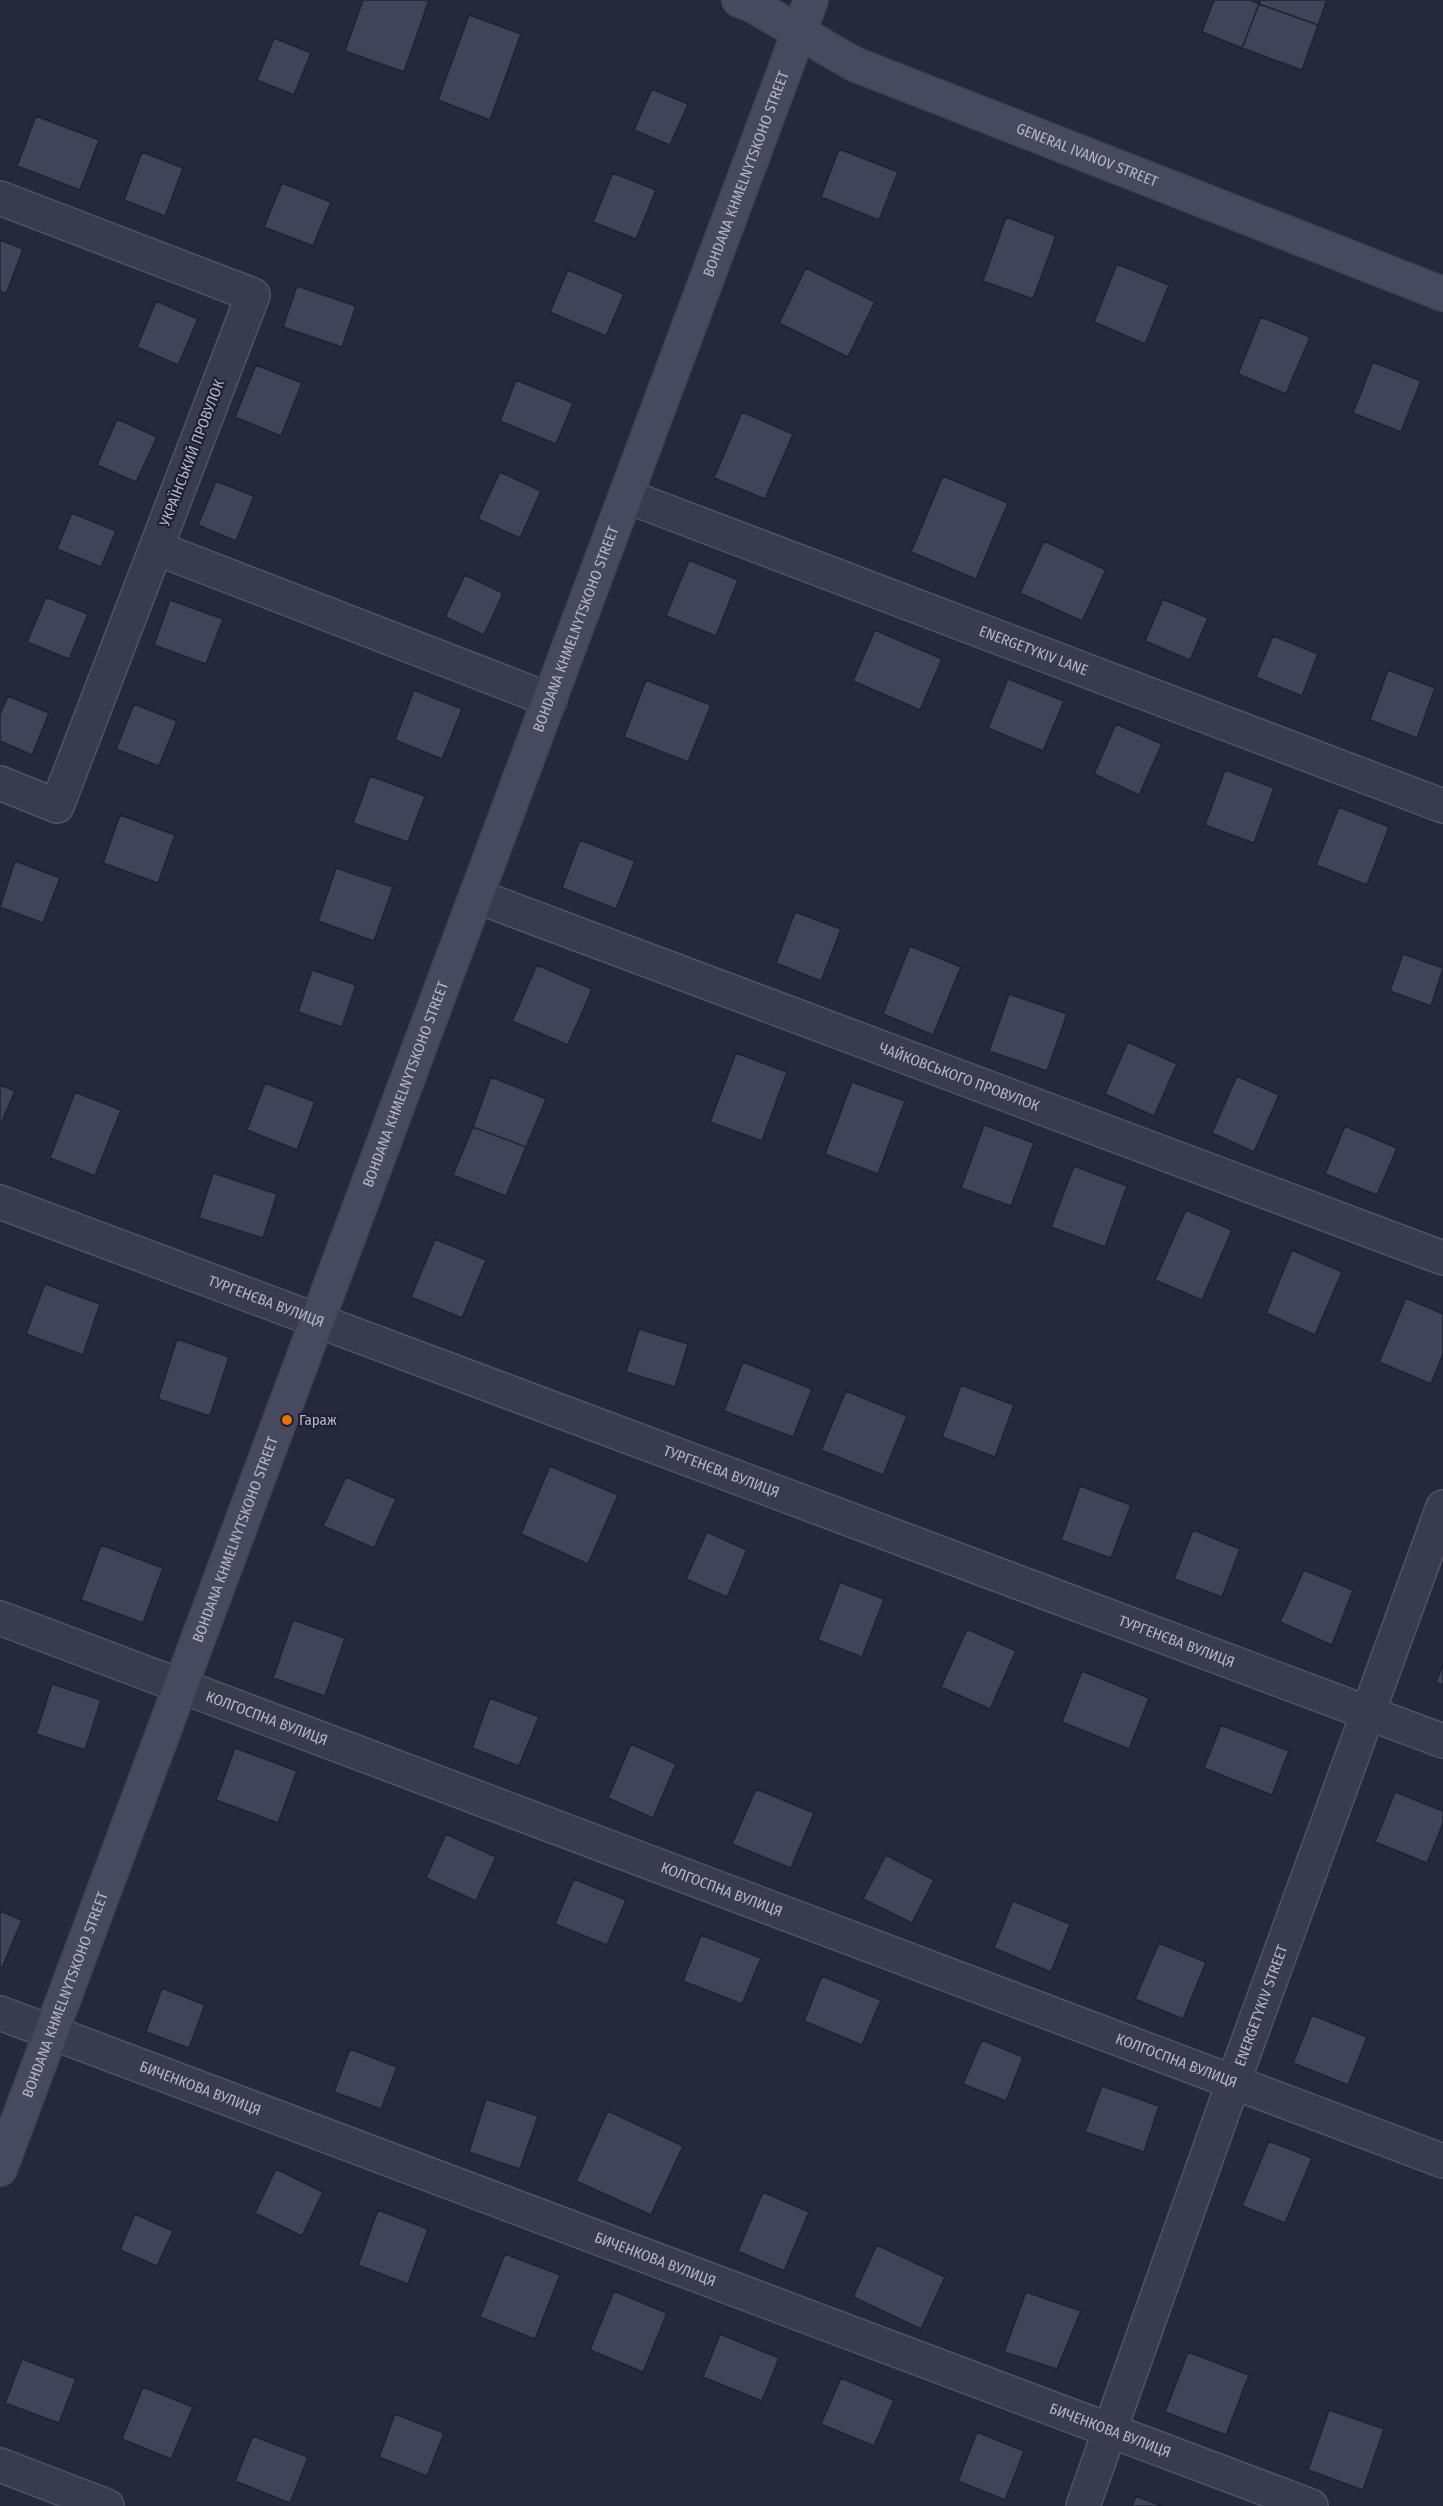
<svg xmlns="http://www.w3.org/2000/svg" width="1443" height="2506" viewBox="0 0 1443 2506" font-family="'Fira Sans Condensed',sans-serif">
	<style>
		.building { fill: #404459; stroke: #202333; stroke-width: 1.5 }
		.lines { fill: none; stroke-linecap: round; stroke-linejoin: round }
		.street-casing { stroke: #515464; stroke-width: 36 }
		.secondary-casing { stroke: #424555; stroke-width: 36 }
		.street { stroke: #393c4c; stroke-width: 33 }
		.secondary { stroke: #474a5e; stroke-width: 33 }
		.food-dot { fill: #e8710a; stroke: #1e2131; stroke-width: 2 }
		.labels { text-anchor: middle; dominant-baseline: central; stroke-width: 4.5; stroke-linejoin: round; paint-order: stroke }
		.street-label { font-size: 15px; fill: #b5b7c7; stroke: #1e2131 }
		.poi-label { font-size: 15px; fill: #b5b7c7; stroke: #1e2131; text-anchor: start }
	</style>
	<rect width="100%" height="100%" fill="#25293b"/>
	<path class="building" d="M363,0H429L404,72L345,51Z
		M1214,0H1250L1259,4L1242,48L1202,32Z
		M1261,0H1327L1318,25L1259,4Z
		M1259,4L1318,25L1302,70L1242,48Z
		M469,15L521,34L490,120L438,100Z
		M274,38L311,53L294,95L257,80Z
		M652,89L688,104L670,145L634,130Z
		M36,116L99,140L80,190L17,166Z
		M839,149L898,172L879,220L821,197Z
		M142,152L183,168L165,216L124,200Z
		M613,173L656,190L636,239L593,222Z
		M282,183L331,202L313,246L264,227Z
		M1006,217L1056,236L1033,299L983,281Z
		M0,240L23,249L6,294L0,291Z
		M1117,264L1169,285L1145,344L1094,322Z
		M806,268L875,302L848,357L779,323Z
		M568,270L624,294L606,336L550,312Z
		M297,286L356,306L342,347L283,327Z
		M156,301L198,319L178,365L137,347Z
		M1261,317L1310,337L1286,394L1238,374Z
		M1373,362L1421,381L1401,432L1353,413Z
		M256,365L302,383L281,436L235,417Z
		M516,380L573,403L556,444L500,421Z
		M742,412L793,434L765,499L714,478Z
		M117,419L157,437L136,482L97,465Z
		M500,472L541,491L520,538L478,519Z
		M943,476L1008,503L976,579L911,552Z
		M216,481L254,496L236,541L198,525Z
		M72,513L116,531L101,567L57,549Z
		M1044,541L1106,570L1082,621L1020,593Z
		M689,560L738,580L716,636L666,616Z
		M465,575L503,593L484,635L445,617Z
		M46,597L88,614L69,659L27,642Z
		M1163,599L1208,618L1190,660L1145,641Z
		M170,600L223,619L206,664L154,645Z
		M875,630L942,659L920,710L853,681Z
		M1273,636L1318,654L1302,696L1256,677Z
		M1388,670L1435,688L1417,738L1370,720Z
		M1008,679L1064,701L1043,751L988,728Z
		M646,680L711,705L688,762L624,737Z
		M414,690L462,709L442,759L395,740Z
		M8,696L49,713L32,755L0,741V714Z
		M134,704L177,721L159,766L116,749Z
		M1116,724L1162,744L1139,795L1094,774Z
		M1225,770L1274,788L1254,843L1205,825Z
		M370,776L425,796L408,842L353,823Z
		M1339,807L1389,827L1367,885L1316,865Z
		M120,815L175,835L158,883L103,863Z
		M580,840L635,861L616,909L562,888Z
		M15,861L60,878L43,923L0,907Z
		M336,868L393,887L374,941L318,921Z
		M795,912L841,929L821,981L776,963Z
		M910,946L961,967L933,1035L883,1014Z
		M1403,954L1443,968L1431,1006L1390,991Z
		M537,965L592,989L568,1045L512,1021Z
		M312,970L356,985L342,1027L298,1012Z
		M1009,994L1067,1014L1047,1071L989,1051Z
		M1128,1042L1177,1064L1154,1116L1105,1094Z
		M736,1053L787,1072L762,1141L710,1122Z
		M1237,1076L1279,1095L1254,1152L1212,1133Z
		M491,1077L546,1099L526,1147L473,1127Z
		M852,1082L905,1101L878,1174L825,1154Z
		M265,1083L315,1102L297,1150L247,1130Z
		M0,1085L15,1091L0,1126Z
		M75,1092L121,1110L95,1176L50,1158Z
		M984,1125L1034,1143L1011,1206L961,1188Z
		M1345,1126L1397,1148L1377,1195L1325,1174Z
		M473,1127L526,1147L506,1196L453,1175Z
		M1074,1166L1127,1186L1105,1247L1051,1227Z
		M213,1173L277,1194L263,1238L199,1218Z
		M1186,1210L1232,1230L1202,1300L1155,1280Z
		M435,1239L486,1260L462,1318L411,1297Z
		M1292,1250L1342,1272L1315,1335L1266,1313Z
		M45,1284L100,1304L83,1355L26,1334Z
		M1406,1298L1443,1314V1354L1431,1384L1379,1362Z
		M639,1329L688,1344L675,1387L626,1372Z
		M177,1339L229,1357L210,1416L158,1399Z
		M743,1362L812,1389L793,1437L724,1411Z
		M961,1385L1014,1405L995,1457L942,1437Z
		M846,1391L907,1416L883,1475L821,1450Z
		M550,1466L618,1495L588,1564L521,1534Z
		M346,1477L396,1499L374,1548L323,1526Z
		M1080,1486L1131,1505L1111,1558L1061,1540Z
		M1193,1530L1240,1549L1222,1597L1174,1579Z
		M707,1532L747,1550L727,1597L686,1579Z
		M101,1545L163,1568L143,1623L81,1600Z
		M1304,1570L1353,1590L1332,1645L1280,1622Z
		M840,1582L884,1599L862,1657L818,1640Z
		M293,1620L345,1638L325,1696L273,1678Z
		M967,1629L1016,1651L990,1709L941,1687Z
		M1443,1665V1685L1436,1682Z
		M1082,1671L1149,1698L1129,1749L1062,1722Z
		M52,1684L101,1700L85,1750L36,1734Z
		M490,1698L539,1717L519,1766L472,1748Z
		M1221,1725L1289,1751L1272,1795L1204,1768Z
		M631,1744L676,1764L653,1818L608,1798Z
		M235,1748L297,1771L278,1823L216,1800Z
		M756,1789L814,1813L791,1868L732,1844Z
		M1395,1792L1443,1811V1823L1427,1863L1375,1842Z
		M446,1834L496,1857L476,1901L426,1878Z
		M886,1855L934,1880L912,1923L863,1899Z
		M574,1879L626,1900L607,1945L555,1924Z
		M1013,1901L1070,1924L1051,1972L994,1948Z
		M0,1911L22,1920L2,1968L0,1967Z
		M701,1935L761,1958L742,2004L683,1981Z
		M1159,1943L1206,1962L1183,2019L1135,1999Z
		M822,1976L881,2000L862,2045L804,2021Z
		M162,1988L205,2005L189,2048L146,2032Z
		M1312,2015L1367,2037L1348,2085L1293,2063Z
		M982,2040L1023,2057L1006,2101L963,2084Z
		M350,2049L397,2067L381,2109L334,2092Z
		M1102,2086L1159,2106L1144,2152L1085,2132Z
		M486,2099L538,2116L520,2169L469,2152Z
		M608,2111L683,2146L651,2215L576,2181Z
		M1269,2141L1312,2158L1285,2223L1242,2206Z
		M276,2169L323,2192L302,2236L255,2213Z
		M763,2192L809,2212L784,2271L738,2251Z
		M378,2210L428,2229L408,2284L358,2265Z
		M135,2214L173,2231L157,2266L120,2250Z
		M877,2245L945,2277L921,2329L853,2297Z
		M505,2254L560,2275L535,2339L480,2317Z
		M614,2291L667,2313L643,2372L590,2350Z
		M1026,2292L1081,2311L1057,2369L1004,2352Z
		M720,2334L779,2358L762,2401L703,2377Z
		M1188,2352L1249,2375L1226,2435L1165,2412Z
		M22,2359L76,2379L59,2423L5,2403Z
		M841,2378L894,2400L874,2446L821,2424Z
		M143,2387L193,2407L171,2459L122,2439Z
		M1329,2410L1384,2429L1363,2490L1308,2470Z
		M395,2414L444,2433L427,2476L379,2457Z
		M977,2432L1024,2451L1005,2500L958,2481Z
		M253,2436L308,2457L290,2503L235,2481Z
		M1136,2496L1162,2506H1132Z"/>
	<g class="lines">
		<g class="street-casing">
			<g id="street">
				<path d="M0,198L253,295L57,806L0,783"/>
				<path id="s1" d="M626,496L1443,806"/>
				<path d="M156,548L550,700"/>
				<path id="s2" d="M476,896L1443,1258"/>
				<path id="s3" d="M0,1202L1443,1741"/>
				<path id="s4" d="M0,1618L1443,2161"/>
				<path id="s5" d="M0,2013L1311,2506"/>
				<path d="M0,2465L107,2506"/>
				<path id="s6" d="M1083,2506L1233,2083L1443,1507"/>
			</g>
		</g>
		<g class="secondary-casing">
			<g id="secondary">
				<path id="s7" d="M739,0L752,5L854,64L1443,294"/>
				<path id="s8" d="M0,2169L811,0"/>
			</g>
		</g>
		<use href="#street" class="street"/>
		<use href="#secondary" class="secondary"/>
	</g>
	<circle class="food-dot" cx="287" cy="1420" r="6"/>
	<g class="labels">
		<g class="street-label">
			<text stroke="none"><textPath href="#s7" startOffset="382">GENERAL IVANOV STREET</textPath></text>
			<text stroke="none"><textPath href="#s8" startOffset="2130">BOHDANA KHMELNYTSKOHO STREET</textPath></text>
			<text transform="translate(192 453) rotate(-69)">УКРАЇНСЬКИЙ ПРОВУЛОК</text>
			<text stroke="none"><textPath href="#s8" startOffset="1644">BOHDANA KHMELNYTSKOHO STREET</textPath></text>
			<text stroke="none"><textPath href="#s1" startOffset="436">ENERGETYKIV LANE</textPath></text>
			<text stroke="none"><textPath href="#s2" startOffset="516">ЧАЙКОВСЬКОГО ПРОВУЛОК</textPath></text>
			<text stroke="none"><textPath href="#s8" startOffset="1158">BOHDANA KHMELNYTSKOHO STREET</textPath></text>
			<text stroke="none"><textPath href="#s3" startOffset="284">ТУРГЕНЄВА ВУЛИЦЯ</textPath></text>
			<text stroke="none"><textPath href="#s3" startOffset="770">ТУРГЕНЄВА ВУЛИЦЯ</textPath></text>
			<text stroke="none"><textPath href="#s8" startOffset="672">BOHDANA KHMELNYTSKOHO STREET</textPath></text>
			<text stroke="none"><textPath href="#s3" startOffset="1256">ТУРГЕНЄВА ВУЛИЦЯ</textPath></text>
			<text stroke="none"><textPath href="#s4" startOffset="285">КОЛГОСПНА ВУЛИЦЯ</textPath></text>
			<text stroke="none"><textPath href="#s4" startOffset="771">КОЛГОСПНА ВУЛИЦЯ</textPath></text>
			<text stroke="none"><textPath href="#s8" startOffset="186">BOHDANA KHMELNYTSKOHO STREET</textPath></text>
			<text stroke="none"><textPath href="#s6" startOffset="531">ENERGETYKIV STREET</textPath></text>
			<text stroke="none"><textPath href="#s4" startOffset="1257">КОЛГОСПНА ВУЛИЦЯ</textPath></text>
			<text stroke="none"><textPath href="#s5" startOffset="214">БИЧЕНКОВА ВУЛИЦЯ</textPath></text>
			<text stroke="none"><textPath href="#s5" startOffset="700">БИЧЕНКОВА ВУЛИЦЯ</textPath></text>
			<text stroke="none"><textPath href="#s5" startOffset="1186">БИЧЕНКОВА ВУЛИЦЯ</textPath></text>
		</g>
		<g class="poi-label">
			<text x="299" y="1420">Гараж</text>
		</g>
	</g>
</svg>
